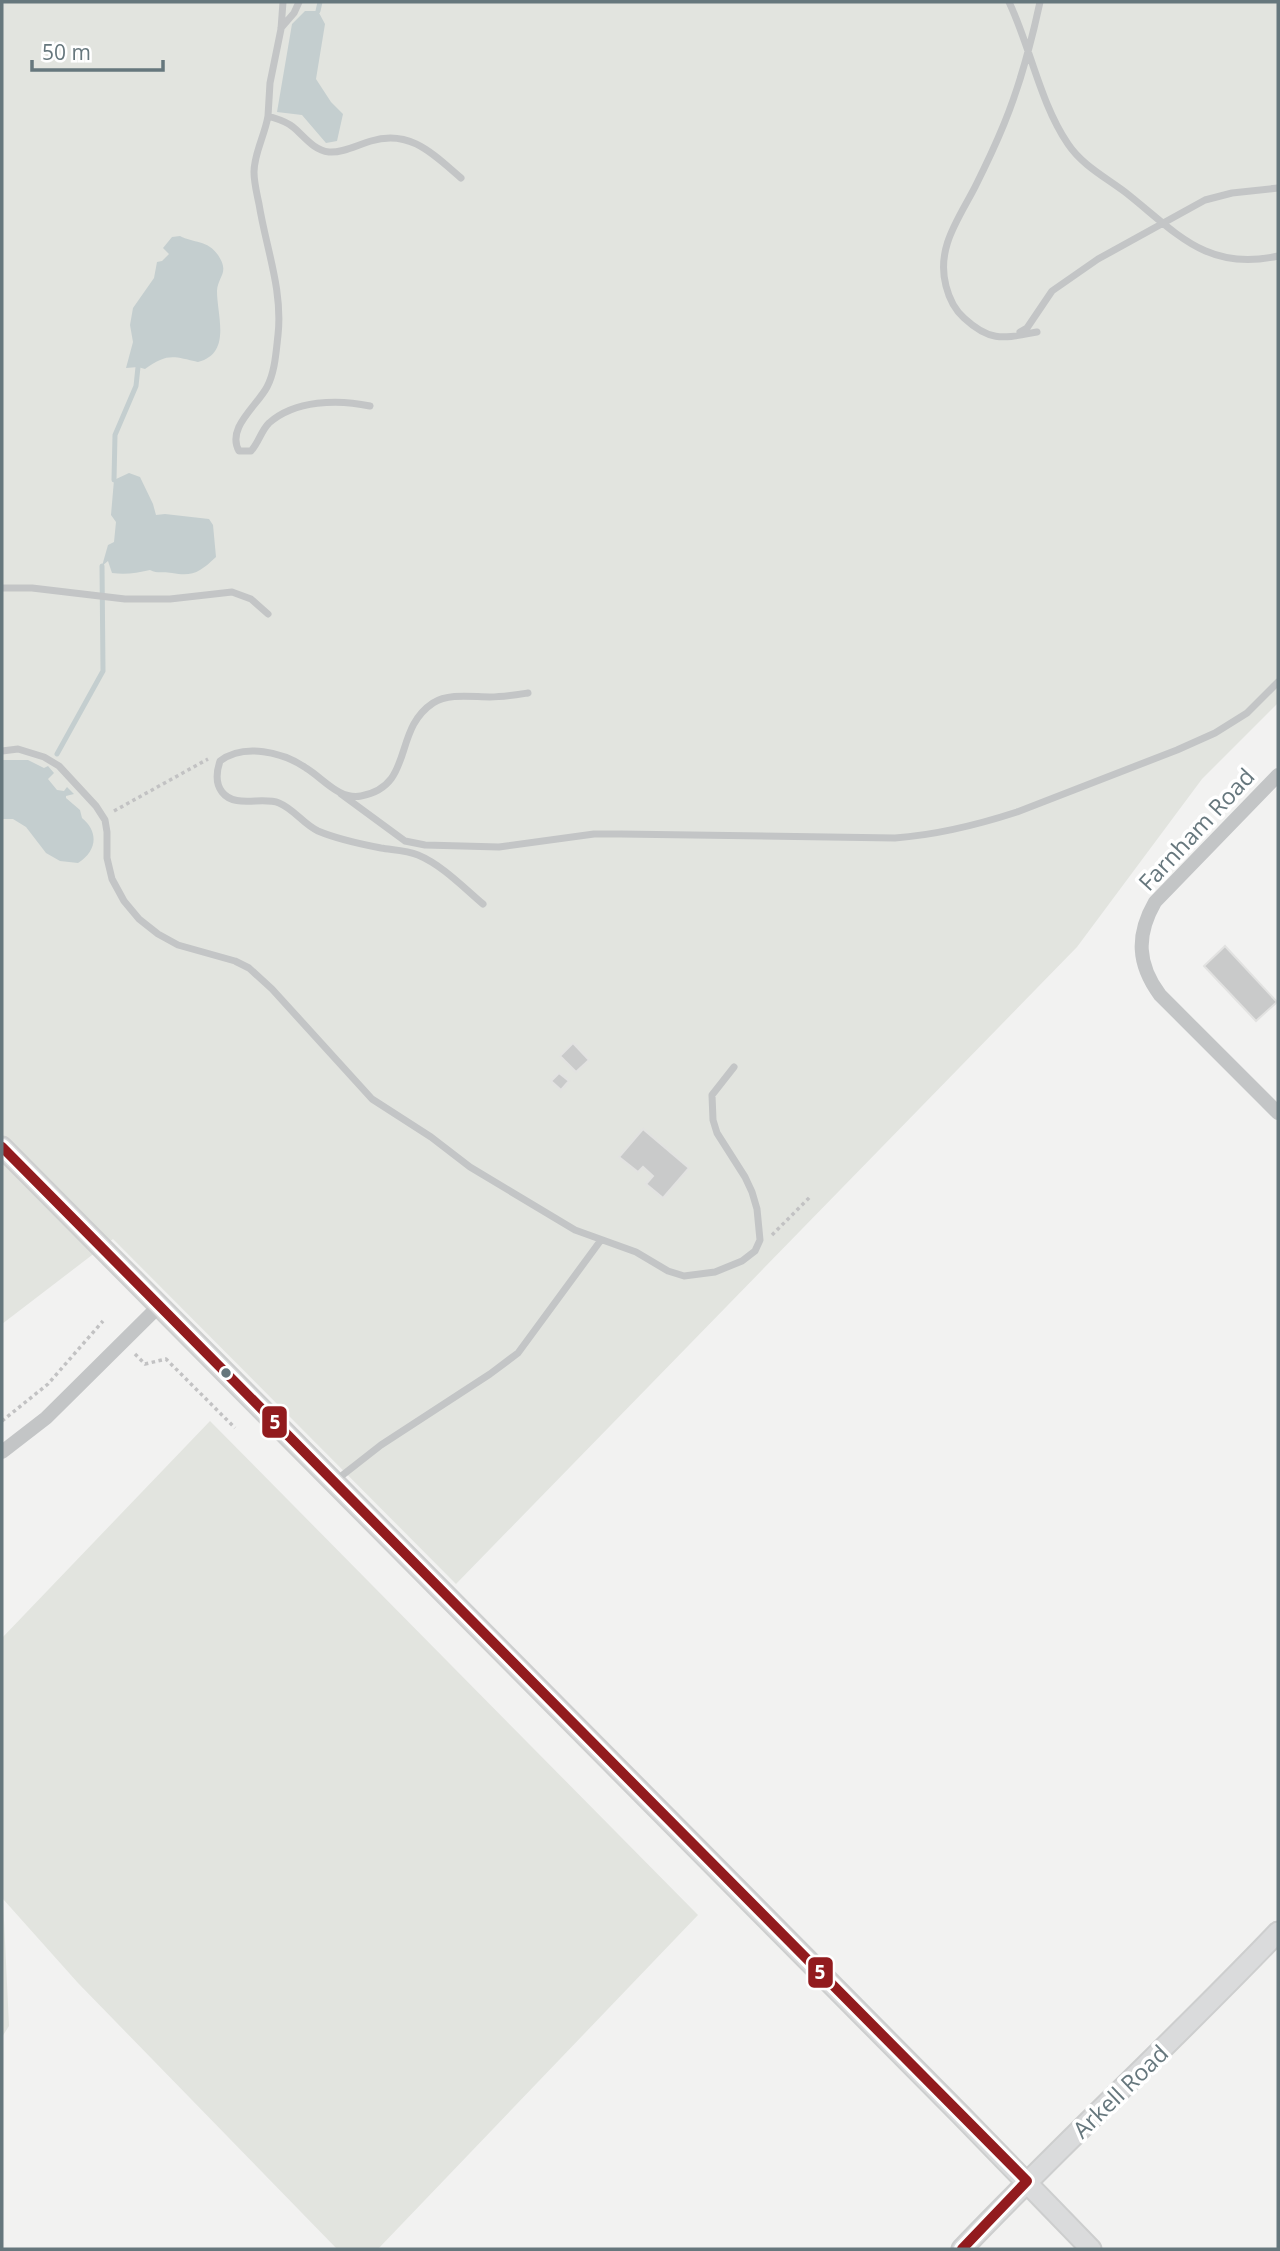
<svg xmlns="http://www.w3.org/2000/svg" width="1280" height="2251" viewBox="0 0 1280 2251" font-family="'Open Sans',sans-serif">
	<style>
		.green { fill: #e2e4df }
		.water { fill: #c4cecf }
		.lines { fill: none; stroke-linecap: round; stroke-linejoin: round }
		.stream { stroke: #c4cecf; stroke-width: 5 }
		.building { fill: #c9caca; stroke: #e2e2e1; stroke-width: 2 }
		.secondary-casing { stroke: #cdcece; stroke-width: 23 }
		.path { stroke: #c2c2c3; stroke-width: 3.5; stroke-dasharray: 3.5 3.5; stroke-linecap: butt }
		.service { stroke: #c3c5c6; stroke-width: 7 }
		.minor { stroke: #c3c5c6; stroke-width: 14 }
		.secondary { stroke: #dadbdc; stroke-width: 19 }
		.bus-1-casing { stroke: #fff; stroke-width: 16 }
		.bus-1 { stroke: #921b1e; stroke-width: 10 }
		.bus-dot { fill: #66777d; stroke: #fff; stroke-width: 2.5 }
		.labels { text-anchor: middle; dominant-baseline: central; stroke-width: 7; stroke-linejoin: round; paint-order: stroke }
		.street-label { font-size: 23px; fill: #66777d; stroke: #fff }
		.line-badge { stroke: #fff; stroke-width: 2.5 }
		.badge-label { font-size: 19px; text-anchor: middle; font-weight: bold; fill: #fff }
	</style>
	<rect width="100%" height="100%" fill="#f2f2f1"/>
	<path class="green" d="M2,2H1278V703L1202,779L1077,947L456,1584L113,1239L2,1324Z
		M210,1421L698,1915L378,2249H337L78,1983L3,1899L9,2026L2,2037V1638Z"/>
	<path class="water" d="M305,11H318L325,24L316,79L331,102L343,114L337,141L326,143L302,115L277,112L292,24Z
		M180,236C193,243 208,240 218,255C230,273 218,276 217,291C217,316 232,353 198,362C173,356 167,353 145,369L138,367L126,368L133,342L130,325L133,308L154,278L157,262L162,261L169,254L163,248L172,237Z
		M129,473L140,477L153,504L156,515L165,514L209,519L213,525L216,557C200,572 193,577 172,573C163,571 158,574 150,570C136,573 126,575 112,573L108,561L102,566L108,545L114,542L116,522L111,515L114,480Z
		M2,760H28L44,768L48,766L54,773L48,779L57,790L64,791L67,787L74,794L66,796V798L80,810L82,818C99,832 97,851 78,863L60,861L46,853L26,827L13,819H2Z"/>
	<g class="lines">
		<path class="stream" d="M318,11L320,2
			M114,480L115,435L136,386L138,367
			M57,754L103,671L102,566"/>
	</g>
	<path class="building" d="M1225,946L1277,1002L1256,1021L1204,966Z
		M573,1043L589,1060L576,1072L560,1056Z
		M559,1073L569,1081L561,1090L551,1081Z
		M643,1129L689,1168L663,1198L646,1184L653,1176L643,1167L638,1172L619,1157Z"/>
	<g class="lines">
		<g class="secondary-casing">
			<path id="secondary" d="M2,1147L961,2115L1091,2249
				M962,2249C1065,2141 1175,2040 1278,1932"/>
		</g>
		<path class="path" d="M114,811L208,759
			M772,1235L811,1196
			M135,1354L145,1364L166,1359L235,1428
			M2,1421L48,1384L103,1321"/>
		<path class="service" d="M283,2L281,29L270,83L268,116C277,119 286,121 293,127C304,136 313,150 329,152C343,153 357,145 371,141C410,129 433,154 461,178
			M1009,2C1030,46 1040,103 1068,144C1082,165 1105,177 1125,192C1176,232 1206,272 1278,256
			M281,28L294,13L299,2
			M268,116C265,135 254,153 254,172C254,183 257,194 259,204C266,248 283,290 278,335C276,352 275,372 267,387C257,406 226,428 239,451H251C259,442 261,431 269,423C295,400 338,399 370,406
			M1020,332L1027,328L1052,291L1098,259L1205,200L1232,193L1278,188
			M1037,332C1004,338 991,343 964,318C955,310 949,298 946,286C936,248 958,220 975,187C985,167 995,146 1004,124C1020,85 1031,44 1040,2
			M2,588H32L125,599H170L232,592L251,599L268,614
			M2,751L18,749L44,757L59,766L96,806L105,820L107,832V858L112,879L124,901L139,919L158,934L178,945L235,961L249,968L272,989L372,1099L431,1137L470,1167L575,1230L636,1252L668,1271L684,1276L715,1272L742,1261L755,1251L760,1240L757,1209L752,1192L745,1177L717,1133L713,1120L712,1095L734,1067
			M341,794L405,841L425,845L499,847L594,834H621L895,838C936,835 977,825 1017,812L1177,750L1215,733L1247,713L1278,682
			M483,904C463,887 442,865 418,855C406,850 393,850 381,848C360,844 337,839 318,831C303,824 294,809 279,803C262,796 235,809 222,792C215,783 217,770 220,761C244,743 283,752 306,768C324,779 339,800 361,796C415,786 392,730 433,703C449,693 472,697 490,697C503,697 515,695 528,693
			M335,1481L381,1445L490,1374L518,1353L601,1240"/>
		<path class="minor" d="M1278,775L1155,902C1136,935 1137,964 1160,995L1278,1113
			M2,1452L46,1418L160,1305"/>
		<use href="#secondary" class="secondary"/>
		<g class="bus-1-casing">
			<path id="bus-1" d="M2,1147L1027,2181L962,2249"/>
		</g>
		<use href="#bus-1" class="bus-1"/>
	</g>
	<circle class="bus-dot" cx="226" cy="1373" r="6"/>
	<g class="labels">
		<g class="street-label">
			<text transform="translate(1196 829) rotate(-47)">Farnham Road</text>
			<text transform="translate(1120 2091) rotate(-44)">Arkell Road</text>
		</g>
	</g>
	<g class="line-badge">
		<rect x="261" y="1405" width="27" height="34" rx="7" fill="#921b1e"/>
		<rect x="807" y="1956" width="27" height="33" rx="7" fill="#921b1e"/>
	</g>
	<g class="badge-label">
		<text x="275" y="1429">5</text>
		<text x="820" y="1979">5</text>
	</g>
	<rect width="1280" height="2251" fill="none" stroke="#66777d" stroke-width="7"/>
	<path d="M32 60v10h131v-10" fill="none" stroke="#66777d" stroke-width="3.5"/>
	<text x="42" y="60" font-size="21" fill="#66777d" stroke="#ffffff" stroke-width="5" paint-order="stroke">50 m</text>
</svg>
